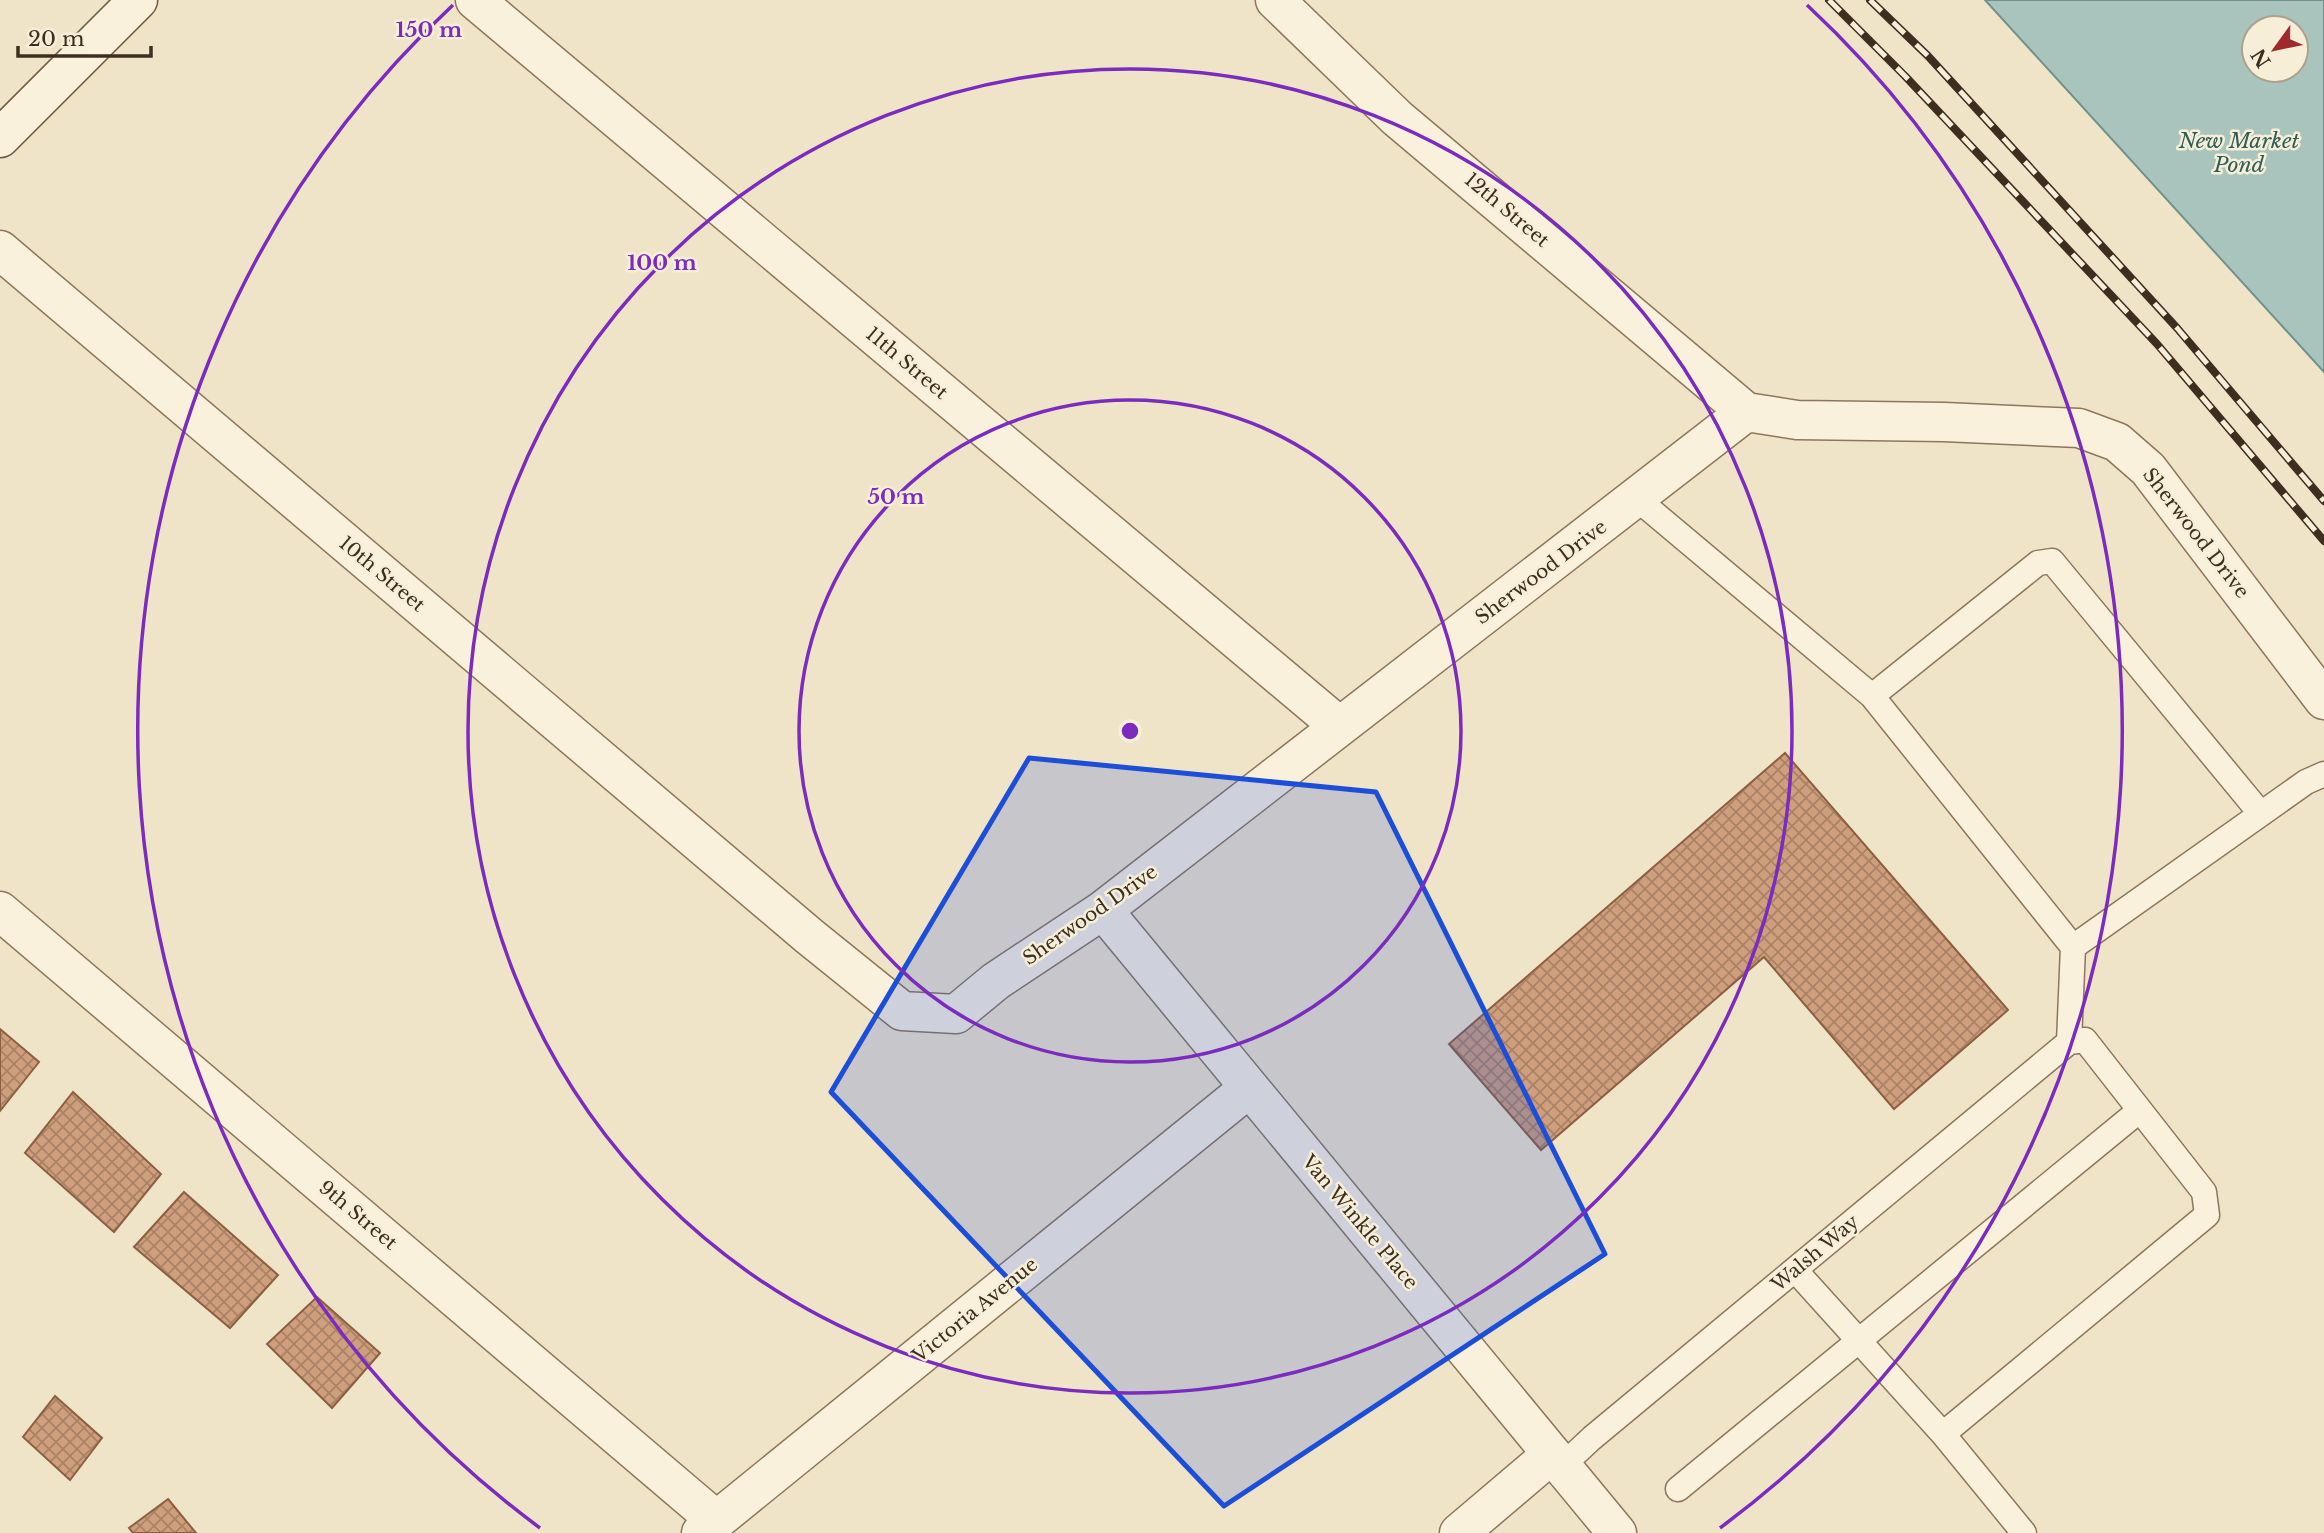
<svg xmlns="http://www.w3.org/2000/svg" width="2324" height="1533" viewBox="0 0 2324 1533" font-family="'Libre Baskerville',serif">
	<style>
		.water { fill: #a9c4bc; stroke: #6f938a; stroke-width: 2; fill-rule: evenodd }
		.building { fill: url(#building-cross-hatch); stroke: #8d5f41; stroke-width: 2 }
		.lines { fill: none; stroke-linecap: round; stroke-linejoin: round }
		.service-casing { stroke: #8d765c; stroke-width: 27 }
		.minor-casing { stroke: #8d765c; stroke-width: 41 }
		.secondary-casing { stroke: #6f573f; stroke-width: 41 }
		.service { stroke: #faf1dc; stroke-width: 24 }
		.minor { stroke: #faf1dc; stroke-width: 38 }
		.secondary { stroke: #faf1dc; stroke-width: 38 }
		.rail-casing { stroke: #3d2e20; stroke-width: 8 }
		.rail { stroke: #f7eed8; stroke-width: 5; stroke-dasharray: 16; stroke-linecap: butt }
		.marked { fill: #1d4ed8; fill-opacity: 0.2; stroke: #1d4ed8; stroke-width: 5; stroke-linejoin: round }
		.ring { fill: none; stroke: #7b2cbf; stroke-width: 3.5 }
		.labels { text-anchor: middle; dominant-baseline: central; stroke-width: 5; stroke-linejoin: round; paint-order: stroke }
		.street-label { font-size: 19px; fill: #3d2e20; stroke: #f7eed8 }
		.water-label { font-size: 21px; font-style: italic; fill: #2f5d5a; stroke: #f7eed8 }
		.centre { fill: #7b2cbf; stroke: #f7eed8; stroke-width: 3.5 }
		.ring-label { font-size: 21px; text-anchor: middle; font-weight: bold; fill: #7b2cbf; stroke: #f7eed8; stroke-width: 5; stroke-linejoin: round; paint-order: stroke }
	</style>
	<defs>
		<pattern id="building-cross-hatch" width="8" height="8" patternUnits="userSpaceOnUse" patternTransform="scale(1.75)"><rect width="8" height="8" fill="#cf9f7d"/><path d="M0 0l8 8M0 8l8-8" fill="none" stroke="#a98266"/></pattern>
	</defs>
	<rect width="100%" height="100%" fill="#f0e4c8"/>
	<path class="water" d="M1985,0H2324V372ZM2254,28H2296V70H2254Z"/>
	<path class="building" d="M1785,753L2008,1010L1894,1109L1764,957L1541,1150L1449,1044Z
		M0,1029L39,1062L0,1111Z
		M73,1092L161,1174L114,1232L25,1153Z
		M184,1192L278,1275L230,1328L134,1247Z
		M317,1297L380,1353L332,1408L267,1344Z
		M55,1396L102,1438L70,1480L23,1437Z
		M168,1499L196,1533H133L129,1528Z"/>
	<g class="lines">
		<g class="service-casing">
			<path id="service" d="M1636,498L1872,696L2073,947L2069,1042
				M1872,696L2038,563L2052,561L2261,814
				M2073,947L2306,782L2324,774
				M1795,1270L1943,1434
				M1562,1466L1592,1438L2069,1042
				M1678,1489L2140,1110
				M2024,1533L1943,1434L2207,1215L2204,1192L2085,1040L2069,1042"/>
		</g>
		<g class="minor-casing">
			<path id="minor" d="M475,0L1339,726
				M1275,0L1397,118L1746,412
				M0,250L809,936L902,1011L956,1014L996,981L1103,910L1746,412L1797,420L1944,422L2079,428L2117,442L2148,469L2324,700
				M1103,910L1617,1533
				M0,911L716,1520
				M701,1533L1249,1088
				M1459,1533L1552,1454"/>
		</g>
		<g class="secondary-casing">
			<path id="secondary" d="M0,138L138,0"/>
		</g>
		<use href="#service" class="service"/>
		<use href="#minor" class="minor"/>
		<use href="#secondary" class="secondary"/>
		<g class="rail-casing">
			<path id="rail" d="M1829,0L1905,76L2157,344L2324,541
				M1870,0L1928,56L2177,328L2324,501"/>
		</g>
		<use href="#rail" class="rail"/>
	</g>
	<path class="marked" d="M1029,758L1376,792L1605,1254L1224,1506L831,1092Z"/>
	<g class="ring">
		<circle cx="1130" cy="731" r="331"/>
		<circle cx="1130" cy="731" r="662"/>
		<path d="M540 1528A992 992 0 0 1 453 5M1807 5A992 992 0 0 1 1720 1528"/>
	</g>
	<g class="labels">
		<g class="street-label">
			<text transform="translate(1507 210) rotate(40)">12th Street</text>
			<text transform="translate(907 363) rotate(40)">11th Street</text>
			<text transform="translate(2196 533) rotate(52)">Sherwood Drive</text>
			<text transform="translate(1541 572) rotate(-37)">Sherwood Drive</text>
			<text transform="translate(382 574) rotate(40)">10th Street</text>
			<text transform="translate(1090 915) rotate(-35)">Sherwood Drive</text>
			<text transform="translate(358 1215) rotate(40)">9th Street</text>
			<text transform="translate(1360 1222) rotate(50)">Van Winkle Place</text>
			<text transform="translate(1815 1253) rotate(-40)">Walsh Way</text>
			<text transform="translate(975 1310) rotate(-39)">Victoria Avenue</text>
		</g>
		<g class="water-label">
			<text x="2239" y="141">New Market<tspan x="2239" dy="24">Pond</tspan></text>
		</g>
	</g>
	<circle cx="1130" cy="731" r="10" class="centre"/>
	<g class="ring-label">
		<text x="429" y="37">150 m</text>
		<text x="662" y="270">100 m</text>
		<text x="896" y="504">50 m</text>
	</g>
	<g transform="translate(2275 49) rotate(237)"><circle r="33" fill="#f7eed8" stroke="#ada18e" stroke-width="2"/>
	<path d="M0-5L12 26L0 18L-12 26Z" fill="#9e2a2b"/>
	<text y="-10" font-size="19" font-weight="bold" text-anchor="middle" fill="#3d2e20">N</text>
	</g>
	<path d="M18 46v10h133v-10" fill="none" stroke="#3d2e20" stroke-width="3.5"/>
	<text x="28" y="46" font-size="21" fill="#3d2e20" stroke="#f7eed8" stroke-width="5" paint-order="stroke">20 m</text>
</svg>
